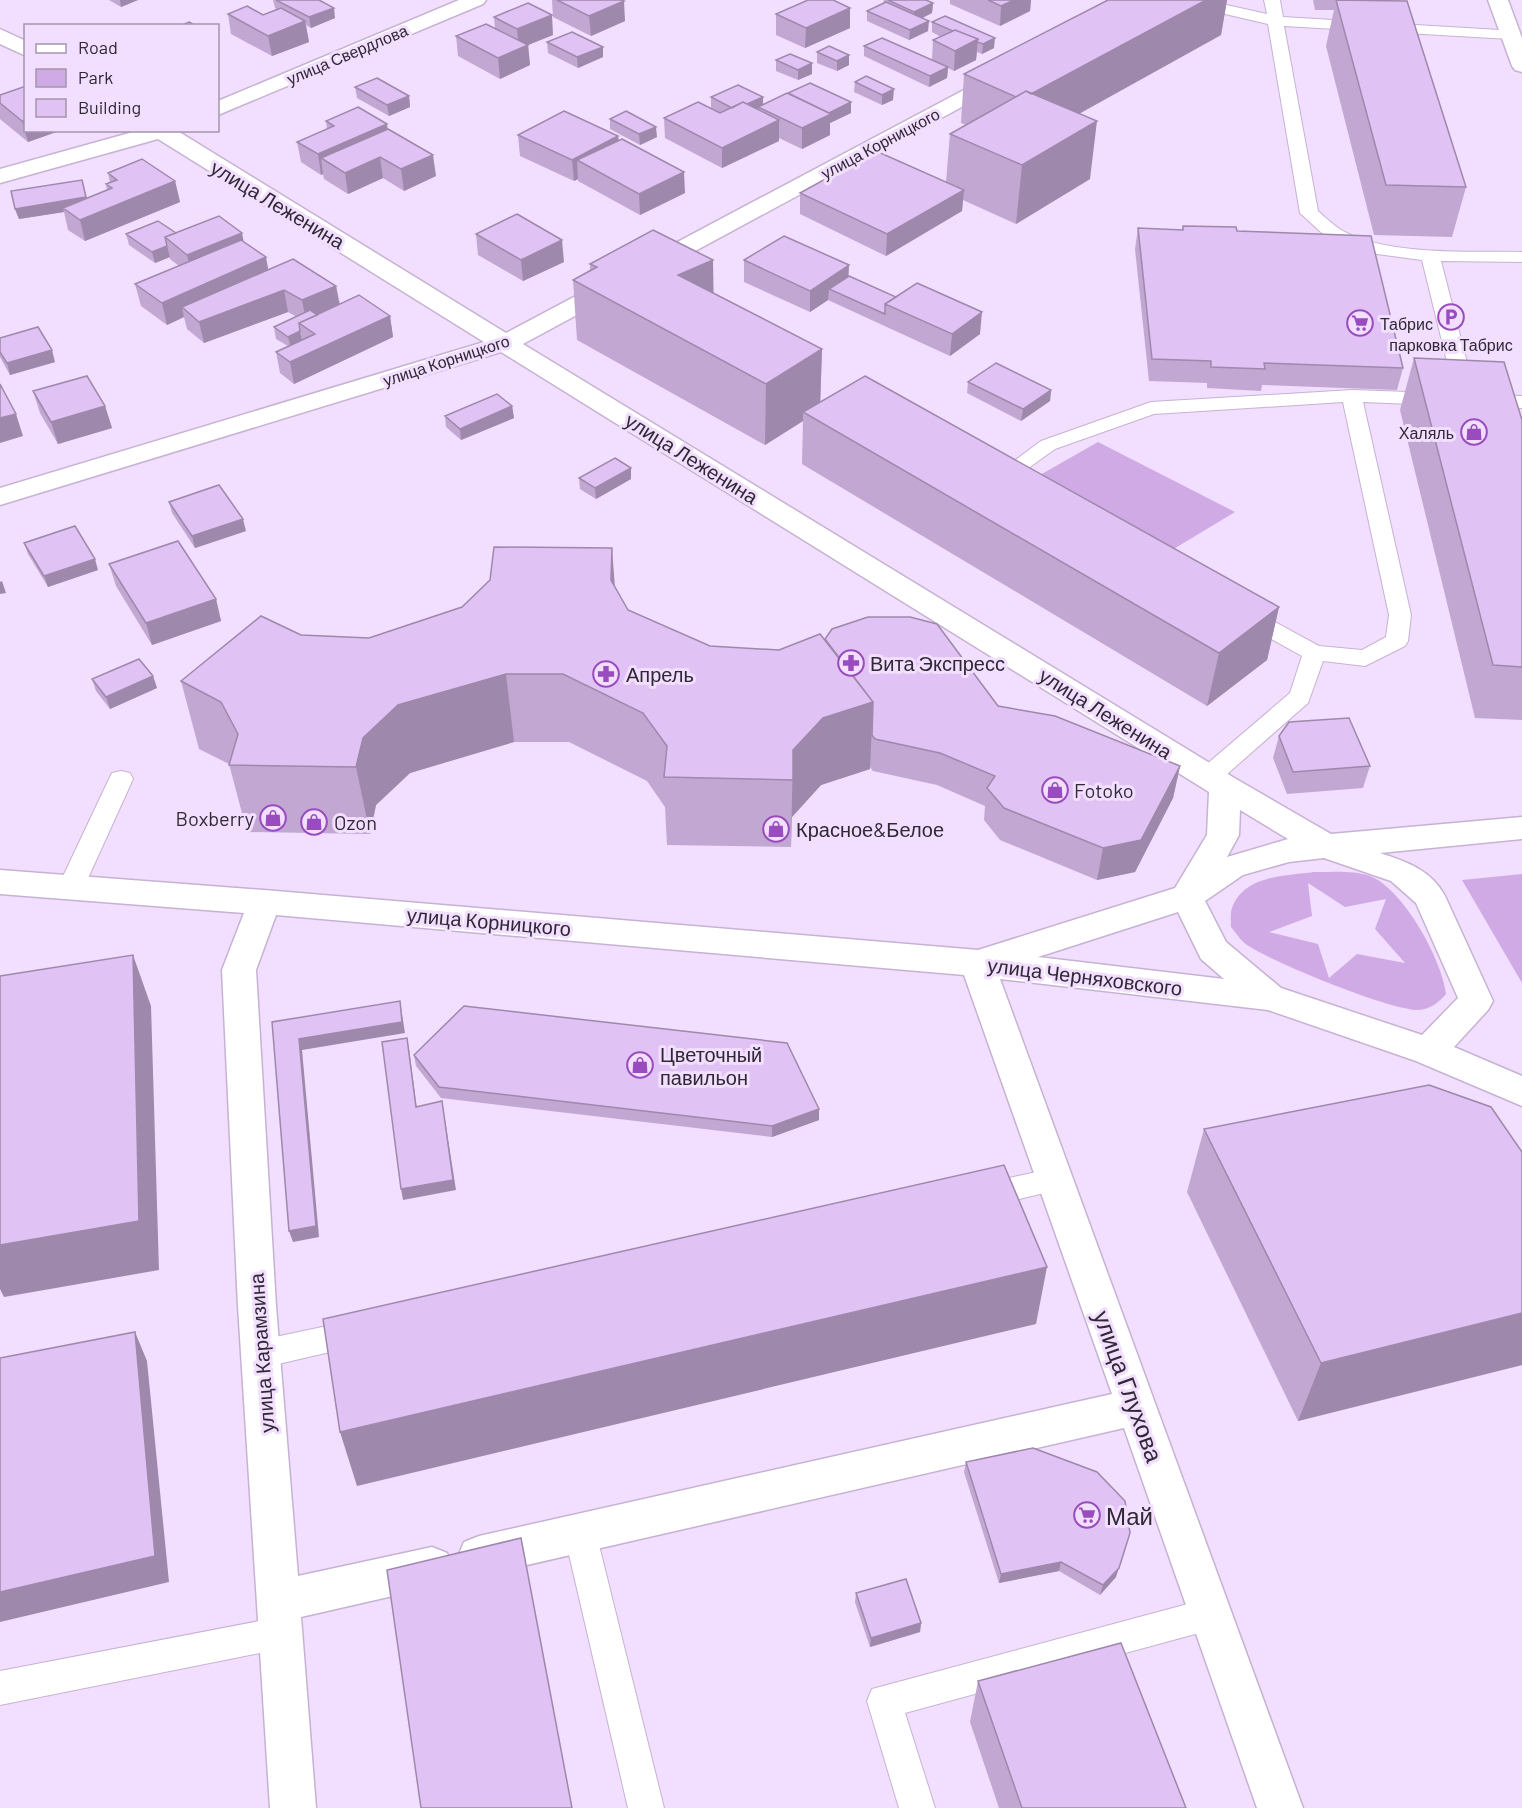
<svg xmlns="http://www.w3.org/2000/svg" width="1522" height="1808" viewBox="0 0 1522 1808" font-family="Barlow,sans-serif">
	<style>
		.green { fill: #cfaae4; fill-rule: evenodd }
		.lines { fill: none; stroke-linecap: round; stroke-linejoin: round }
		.service-casing { stroke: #c6b2d2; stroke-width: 2 }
		.minor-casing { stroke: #c6b2d2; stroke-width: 3 }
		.tertiary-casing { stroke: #c6b2d2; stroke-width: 3 }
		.service { fill: #fff; fill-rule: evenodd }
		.minor { fill: #fff; fill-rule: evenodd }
		.tertiary { fill: #fff; fill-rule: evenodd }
		.wall { fill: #c2a7d2 }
		.shaded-wall { fill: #9e88ab }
		.building { fill: #e1c2f4; stroke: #9e88ab; stroke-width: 1.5 }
		.labels { text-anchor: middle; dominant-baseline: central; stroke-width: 6; stroke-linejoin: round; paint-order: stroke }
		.far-street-label { font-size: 16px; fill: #302834; stroke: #f2defe }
		.far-poi-label { font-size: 16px; fill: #302834; stroke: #f2defe; text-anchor: start }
		.street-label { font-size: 20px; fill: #302834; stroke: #f2defe }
		.poi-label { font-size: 20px; fill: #302834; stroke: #f2defe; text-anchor: start }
		.near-street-label { font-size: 24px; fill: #302834; stroke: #f2defe }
		.near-poi-label { font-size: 24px; fill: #302834; stroke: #f2defe; text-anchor: start }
	</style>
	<rect width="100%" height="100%" fill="#f2defe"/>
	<path class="green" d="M1098,442L1235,512L1167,553L1033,479Z
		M1314,872C1332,872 1353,870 1370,876C1403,889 1442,959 1446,994C1439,1002 1431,1009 1419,1010C1391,1011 1272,962 1247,945C1241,941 1236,933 1231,927C1231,922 1230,914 1232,908C1244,875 1285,876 1314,872ZM1308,883L1345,907L1386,899L1375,929L1405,963L1357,954L1329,978L1318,944L1269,932L1312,916Z
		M1522,874V983L1462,880Z"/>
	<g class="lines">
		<g class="service-casing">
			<path id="service" d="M1175,0H1204L1267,14L1264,0H1280L1283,17L1516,31L1518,34L1516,37L1510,39L1284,26L1318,211C1326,218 1334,226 1343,231C1389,256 1470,251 1522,252V262L1441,261L1475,394L1472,398H1458L1455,394L1422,260L1377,254L1349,247L1324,235L1300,213L1268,24L1178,3Z
				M1352,390L1437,393L1444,395L1447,399L1444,403L1437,405L1363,402L1411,615L1408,641L1405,646L1365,666L1323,661L1308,703L1218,782L1209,784L1200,782L1197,776L1200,770L1290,693L1302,656L1237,620L1234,615L1237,610L1245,608L1253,610L1319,646L1362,650L1386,637L1389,615L1343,402L1154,414L1055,449L1023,472L1028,491L1025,496L1018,497L1011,496L1002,470L1041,441L1151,402Z
				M1482,395L1522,396V408L1475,405L1472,401L1475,397Z
				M121,771L130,773L133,779L84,887L80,894L71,896L62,894L58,887L109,779L112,773Z
				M1055,1168L1065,1172L1069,1180L1065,1188L982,1208L972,1205L968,1196L972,1187L982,1184Z
				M360,1319L371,1323L375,1332L371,1341L360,1345L261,1368L250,1364L246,1354L250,1344L261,1340Z
				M580,1518L591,1522L596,1533L664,1808H628L564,1533L569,1522Z
				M1210,1598L1222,1603L1227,1614L1222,1625L1210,1630L905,1713L935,1808H899L867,1701L872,1689Z
				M280,1617L292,1621L297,1633L292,1645L280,1649L0,1705V1671Z"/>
		</g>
		<g class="minor-casing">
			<path id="minor" d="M459,0H486L483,4L218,115V101Z
				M0,29L26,41V56L0,44Z
				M1001,72L1008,74L1012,78L1008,82L523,344L1236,779L1331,834L1522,817V839L1380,853C1407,862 1431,870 1445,896L1493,1001L1488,1010L1454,1047L1522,1076V1106L1416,1061L1268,1010L1000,979L1303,1808H1257L1124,1428L479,1576L464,1570L458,1556L464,1542L479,1536L1112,1394L964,975L276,915L256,970L276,1306L298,1576L432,1547L447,1553L453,1567L447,1581L432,1587L301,1617L316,1808H270L238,1306L222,970L244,913L0,894V870L264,890L978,950L1175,888L1207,835L1209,792L501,352L0,505V488L484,342L158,139L0,183V169L140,130H176L506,333L994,74ZM1240,810L1288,839L1227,857L1239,835ZM1324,858L1391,881L1416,903L1458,998L1422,1035L1281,988L1226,942L1205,901L1243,875L1289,862ZM1178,912L1201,959L1224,979L1038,957Z"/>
		</g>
		<g class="tertiary-casing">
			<path id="tertiary" d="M1488,0H1508L1522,38V72L1515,70L1512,66Z"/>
		</g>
		<use href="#service" class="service"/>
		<use href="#minor" class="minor"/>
		<use href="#tertiary" class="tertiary"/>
	</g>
	<path class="wall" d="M109,0H138L121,7Z
		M273,0H319L335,18L311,28L306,25L309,42L272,56L231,34L228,14L263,15L276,9L275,8Z
		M552,0H621L625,21L591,36L553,17Z
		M884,0H926L933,3L932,13L922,18L928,31L909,40L867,21V11L883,3Z
		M950,0H1031L1030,11L1000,26L950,4Z
		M1108,0H1227L1221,35L1079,114L1090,179L1016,224L963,200L962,211L886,256L800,214V193L946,182L950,134L966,125L961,123L964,74Z
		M1313,0H1385L1466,187L1452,237L1374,235L1326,46L1334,10H1315Z
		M776,14L850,28L805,48L776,35Z
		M494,17L553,35L528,45L530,65L500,79L458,56L456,36L495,28Z
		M932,22L994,48L982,54L977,52L976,60L954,71L948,68L947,78L929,87L864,56V46L932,60L933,40L941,37L932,32Z
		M547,42L603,57L578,68L548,53Z
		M817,52L849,55V65L837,71L817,63Z
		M776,60L812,74L798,80L776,71Z
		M855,82L893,100L882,105L854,92Z
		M26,86V130H62L28,142L0,119V95Z
		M355,87L409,96L410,107L389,116L357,98Z
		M711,97L763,104L851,113L830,123V135L802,149L779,138V141L722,168L665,138L664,118L721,113L711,108Z
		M610,119L657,137L640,145L610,129Z
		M326,121L388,129L436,176L404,191L383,178L348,194L324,179L323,174L321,175L301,162L297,142L327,129Z
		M518,135L618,136L619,140L685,193L640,215L578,181V179L574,181L520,156Z
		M108,173L175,181L180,202L85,241L68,230L64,212L19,219L15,209L82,180L87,199L107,190L106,184L110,183Z
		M1183,226L1237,231L1403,368L1397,390L1262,385L1261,391L1207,388V383L1149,381L1135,249L1138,228L1182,230Z
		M176,233L244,242L268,270L336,286L340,304L390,316L393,337L294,384L280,373L276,352L288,346L276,339L274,327L297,317L288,312L204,343L187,329L184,317L167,325L141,306L135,284L179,266L170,259V257L155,263L129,245L126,234Z
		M476,234L564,262L523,281L478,255Z
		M713,260V293L822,349L820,402L1279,607L1267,660L1207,706L802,464L803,421L765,445L577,340L573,280L590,270V264Z
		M744,260L849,276L980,334L950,356L828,300L810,312L744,282Z
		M0,338L55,362L10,375L0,357Z
		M1414,358L1522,420V720L1475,718L1400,410Z
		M968,382L1051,390L1050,401L1021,421L967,393Z
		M33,391L105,406L112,428L58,444L40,413Z
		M512,406L514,418L461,440L446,427L445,416Z
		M579,478L631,479L596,499L580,489Z
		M169,502L246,531L195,548L172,513Z
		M24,543L98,570L48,587L28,554Z
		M109,564L216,599L221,621L152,645L116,586Z
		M615,587L628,610L710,646L779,650L825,639L998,706L1180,766L1173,798L1135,872L1097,880L1000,840L984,820L985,806L937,785L873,771L870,767V769L821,785L792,817L791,847L667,845L665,807L647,781L569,742H514L410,773L376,805L370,834L247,832L229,764L199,749L181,681L301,635L369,638Z
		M153,676L157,688L110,709L96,691L92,679Z
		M1279,736L1370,766L1363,788L1287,794L1273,758Z
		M414,1055L819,1109V1120L772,1137L441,1098L416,1066Z
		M1204,1129L1522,1152V1365L1298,1421L1187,1192Z
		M966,1462L1116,1577L1100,1595L1059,1571L999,1583L964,1472Z
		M856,1593L921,1623L920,1632L870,1647L855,1602Z
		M978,1681L1186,1808H999L970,1722Z"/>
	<path class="shaded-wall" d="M120,0H138L121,7Z
		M1014,0H1031L1030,11L1000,26L1001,6Z
		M1206,0H1227L1221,35L1017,148L1021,99Z
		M624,1L625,21L591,36L589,16Z
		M933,3L932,13L914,22V12Z
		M334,8L335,18L311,28L309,17Z
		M850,8V28L805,48L806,28Z
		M552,15L553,35L528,45L530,65L500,79L498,58L519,49L517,29Z
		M305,21L309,42L272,56L268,36Z
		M929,21L928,31L909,40L910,30Z
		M995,38L994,48L982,54L983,44Z
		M978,39L976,60L954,71L955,51Z
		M603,47V57L578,68L577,57Z
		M849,55V65L837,71V61Z
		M812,63V74L798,80V70Z
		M948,67L947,78L929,87L930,76Z
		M894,89L893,100L882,105V95Z
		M409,96L410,107L389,116L387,105Z
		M763,97V107H758V110L735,109Z
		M851,102V113L830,123V135L802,149V128L825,115Z
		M26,120V130H62L28,142L22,121Z
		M779,120V141L722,168V148Z
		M1097,121L1090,179L1016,224L1022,165Z
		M387,124L390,145L321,158L323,174L321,175L318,154Z
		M656,127L657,137L640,145L639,134Z
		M618,136L620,157L577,160L578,179L574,181L572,160Z
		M433,155L436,176L404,191L401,169Z
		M380,157L383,178L348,194L345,173Z
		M684,172L685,193L640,215L639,194Z
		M175,181L180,202L85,241L80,220Z
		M964,190L962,211L886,256L887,234Z
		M86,197L89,208H63L64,212L19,219L15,209Z
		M242,233L246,254L192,276L187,255Z
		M562,240L564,262L523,281L521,260Z
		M167,246L170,257L155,263L152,252Z
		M266,257L270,279L182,307L184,317L167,325L162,303Z
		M713,260L714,320L678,275Z
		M849,265L848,287L829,289L828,300L810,312V291Z
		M336,286L340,308L306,321L302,300Z
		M284,290L288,312L204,343L199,322Z
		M982,312L980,334L950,356L952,334Z
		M390,316L393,337L294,384L290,362Z
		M300,331L302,343L291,348L288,337Z
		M822,349L820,410L803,412V421L765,445L766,384Z
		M52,350L55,362L10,375L7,363Z
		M1051,390L1050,401L1021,421L1023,409Z
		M105,406L112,428L58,444L51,422Z
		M512,406L514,418L461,440L460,429Z
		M16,414L23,436L0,443V418Z
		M631,468V479L596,499L595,488Z
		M243,519L246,531L195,548L192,536Z
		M612,548L617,615L611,580Z
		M95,559L98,570L48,587L44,576Z
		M2,581L6,593L0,594V582Z
		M216,599L221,621L152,645L146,623Z
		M1279,607L1267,660L1207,706L1219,653Z
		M506,674L514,742L410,773L376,805L370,834L356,767L363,738L398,705Z
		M153,676L157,688L110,709L106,697Z
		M873,702L870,769L821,785L792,817L791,847L793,750L823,718Z
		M1180,766L1173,798L1135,872L1097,880L1103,848Z
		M133,955L151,1006L159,1270L4,1297L0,1289V1245Z
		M400,1001L405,1033L302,1050L319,1237L293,1242L289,1231L299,1039Z
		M407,1038L409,1049L418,1118L416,1107Z
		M442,1101L456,1190L403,1200L401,1189Z
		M819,1109V1120L772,1137V1126Z
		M1047,1267L1036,1324L357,1486L340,1432Z
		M1522,1313V1365L1298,1421L1321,1363Z
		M135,1332L147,1361L169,1582L0,1622V1592Z
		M1127,1542L1116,1577L1100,1595L1103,1585Z
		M1061,1562L1059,1571L999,1583L1001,1574Z
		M921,1623L920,1632L870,1647L871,1638Z"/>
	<path class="building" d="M276,0H319L334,8L309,17Z
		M557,0H621L624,1L589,16Z
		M808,0H833L850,8L806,28L776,14Z
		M888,0H926L933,3L914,12Z
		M988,0H1014L1001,6Z
		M1108,0H1206L1031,94L1026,91L1016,97L964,74Z
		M1336,0L1407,1L1466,187L1386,185Z
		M886,2L929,21L910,30L867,11Z
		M528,3L552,15L517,29L494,17Z
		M247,6L263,15L281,8L305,21L268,36L228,14Z
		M945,16L995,38L983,44L977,42L978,39L955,30L953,31L932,22Z
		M189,22L196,26H180Z
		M486,24L528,45L498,58L456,36Z
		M955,30L978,39L955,51L933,40Z
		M572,32L603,47L577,57L547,42Z
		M882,38L948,67L930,76L864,46Z
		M829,46L849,55L837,61L817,52Z
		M790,54L812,63L798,70L776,60Z
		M866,76L894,89L882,95L855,82Z
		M377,78L409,96L387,105L355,87Z
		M810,83L851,102L829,113L788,93Z
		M738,85L763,97L747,104L743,102L732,108L711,97Z
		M26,86V120L22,121L0,103V95Z
		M1026,91L1097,121L1022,165L950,134Z
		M787,93L831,114L802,128L758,107Z
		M698,102L720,113L743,102L779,120L722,148L664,118Z
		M358,107L387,124L318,154L297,142L334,126L326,121Z
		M564,111L618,136L572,160L518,135Z
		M626,111L656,127L639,134L610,119Z
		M388,129L433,155L401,169L380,157L345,173L321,158Z
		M622,139L684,172L639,194L577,160Z
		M876,151L964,190L887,234L800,193Z
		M142,159L175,181L80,220L63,208L112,188L106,184L117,180L108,173Z
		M82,180L86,197L15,209L11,191Z
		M517,214L562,240L521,260L476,234Z
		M219,216L242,233L187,255L165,237Z
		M158,221L176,233L165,237L167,246L152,252L126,234Z
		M1183,226L1236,227L1237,231L1371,236L1403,368L1264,363L1265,369L1211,367V361L1152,359L1138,228L1183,230Z
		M653,230L713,260L678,275L822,349L766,384L573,280L597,267L590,264Z
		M784,236L849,265L810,291L744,260Z
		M241,240L266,257L162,303L135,284Z
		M293,259L336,286L302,300L284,290L199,322L182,307Z
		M849,276L896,297L885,304V314L829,289Z
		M917,283L982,312L952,334L885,304Z
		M359,295L390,316L290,362L276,352L315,334L299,323Z
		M310,310L317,315L299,323L300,331L288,337L274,327Z
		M38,327L52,350L7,363L0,352V338Z
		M1414,358L1504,362L1522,420V667L1493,665Z
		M996,363L1051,390L1023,409L968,382Z
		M87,376L105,406L51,422L33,391Z
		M865,376L1279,607L1219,653L803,412Z
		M0,384L16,414L0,418Z
		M497,394L512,406L460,429L445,416Z
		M615,458L631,468L595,488L579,478Z
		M219,485L243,519L192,536L169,502Z
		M75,526L95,559L44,576L24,543Z
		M178,541L216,599L146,623L109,564Z
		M494,547L612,548L611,580L628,610L710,646L779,650L820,634L873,702L823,718L793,750V780L664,777L667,746L643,713L563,674H506L398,705L363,738L356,767L229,765L238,734L221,702L181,681L261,616L301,635L369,638L462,607L490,580Z
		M868,617H910L937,624L998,706L1055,716L1180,766L1141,840L1103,848L1004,808L987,788L995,776L940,753L875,739L872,735L873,702L825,639L832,629Z
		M139,659L153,676L106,697L92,679Z
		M1349,718L1370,766L1293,772L1279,736L1289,722Z
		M133,955L139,1221L0,1245V976Z
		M400,1001L402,1022L299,1039L316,1226L289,1231L272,1022Z
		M464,1006L787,1043L819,1109L772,1126L439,1087L414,1055Z
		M407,1038L416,1107L442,1101L453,1180L401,1189L382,1042Z
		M1429,1085L1491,1107L1522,1152V1313L1321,1363L1204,1129Z
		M1004,1165L1047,1267L340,1432L323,1319Z
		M135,1332L155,1556L0,1592V1358Z
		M1033,1448L1097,1472L1125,1501L1130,1533L1119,1568L1103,1585L1061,1562L1001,1574L966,1462Z
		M521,1538L572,1808H421L387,1570Z
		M906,1579L921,1623L871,1638L856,1593Z
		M1121,1643L1186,1808H1022L978,1681Z"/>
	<defs>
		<g id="parking-ring" transform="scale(1.35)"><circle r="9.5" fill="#f2defe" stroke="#984cbd" stroke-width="1.5"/><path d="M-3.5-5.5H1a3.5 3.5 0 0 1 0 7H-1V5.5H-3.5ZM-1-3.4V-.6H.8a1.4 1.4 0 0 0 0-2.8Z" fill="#984cbd"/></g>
		<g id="supermarket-ring" transform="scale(1.35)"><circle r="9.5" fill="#f2defe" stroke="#984cbd" stroke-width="1.5"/><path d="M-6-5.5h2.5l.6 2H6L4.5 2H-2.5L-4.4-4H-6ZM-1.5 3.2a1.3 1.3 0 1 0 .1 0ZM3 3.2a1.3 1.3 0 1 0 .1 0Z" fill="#984cbd"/></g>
		<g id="shop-ring" transform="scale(1.35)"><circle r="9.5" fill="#f2defe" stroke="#984cbd" stroke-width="1.5"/><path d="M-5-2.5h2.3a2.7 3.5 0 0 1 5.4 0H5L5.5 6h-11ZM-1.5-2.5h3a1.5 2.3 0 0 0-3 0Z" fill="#984cbd"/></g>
		<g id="pharmacy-ring" transform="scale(1.35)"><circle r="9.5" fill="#f2defe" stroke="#984cbd" stroke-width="1.5"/><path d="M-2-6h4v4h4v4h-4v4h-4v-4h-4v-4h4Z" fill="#984cbd"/></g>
	</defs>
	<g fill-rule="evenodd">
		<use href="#parking-ring" x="1451" y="317"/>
		<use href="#supermarket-ring" x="1360" y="323"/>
		<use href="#shop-ring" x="1474" y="432"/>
		<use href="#pharmacy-ring" x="851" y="663"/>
		<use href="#pharmacy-ring" x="606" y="674"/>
		<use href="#shop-ring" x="1055" y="790"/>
		<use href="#shop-ring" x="273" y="818"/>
		<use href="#shop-ring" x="314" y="822"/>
		<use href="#shop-ring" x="776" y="829"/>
		<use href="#shop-ring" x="640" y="1065"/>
		<use href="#supermarket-ring" x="1087" y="1515"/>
	</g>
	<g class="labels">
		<g class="far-street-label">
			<text transform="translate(347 54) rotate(-23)">улица Свердлова</text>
			<text transform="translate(880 143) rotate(-28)">улица Корницкого</text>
			<text transform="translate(446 360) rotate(-18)">улица Корницкого</text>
		</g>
		<g class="far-poi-label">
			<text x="1380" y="323">Табрис</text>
			<text x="1451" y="344" text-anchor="middle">парковка Табрис</text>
			<text x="1454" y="432" text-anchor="end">Халяль</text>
		</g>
		<g class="street-label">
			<text transform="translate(278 204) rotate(31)">улица Леженина</text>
			<text transform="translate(692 458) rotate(32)">улица Леженина</text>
			<text transform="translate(1106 713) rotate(32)">улица Леженина</text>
			<text transform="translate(489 921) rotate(5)">улица Корницкого</text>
			<text transform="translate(1085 976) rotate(7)">улица Черняховского</text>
			<text transform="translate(261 1353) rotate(-94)">улица Карамзина</text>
		</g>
		<g class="poi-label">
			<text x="870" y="663">Вита Экспресс</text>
			<text x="626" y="674">Апрель</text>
			<text x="1074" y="790">Fotoko</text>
			<text x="254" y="818" text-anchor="end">Boxberry</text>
			<text x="334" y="822">Ozon</text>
			<text x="796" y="829">Красное&amp;Белое</text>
			<text x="660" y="1054">Цветочный<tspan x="660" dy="23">павильон</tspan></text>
		</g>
		<g class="near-street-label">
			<text transform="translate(1129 1386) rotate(70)">улица Глухова</text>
		</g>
		<g class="near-poi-label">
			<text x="1106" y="1515">Май</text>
		</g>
	</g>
	<rect x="24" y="24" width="195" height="108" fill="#f2defe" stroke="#a495ad" stroke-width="1.5"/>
	<rect x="36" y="44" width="30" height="9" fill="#ffffff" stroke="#a495ad" stroke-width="1.5"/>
	<text x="78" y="54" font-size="18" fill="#302834">Road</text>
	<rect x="36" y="69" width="30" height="18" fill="#cfaae4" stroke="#a495ad" stroke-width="1.5"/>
	<text x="78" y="84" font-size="18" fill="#302834">Park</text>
	<rect x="36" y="99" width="30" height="18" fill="#e1c2f4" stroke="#a495ad" stroke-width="1.5"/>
	<text x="78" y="114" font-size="18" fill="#302834">Building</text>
</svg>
